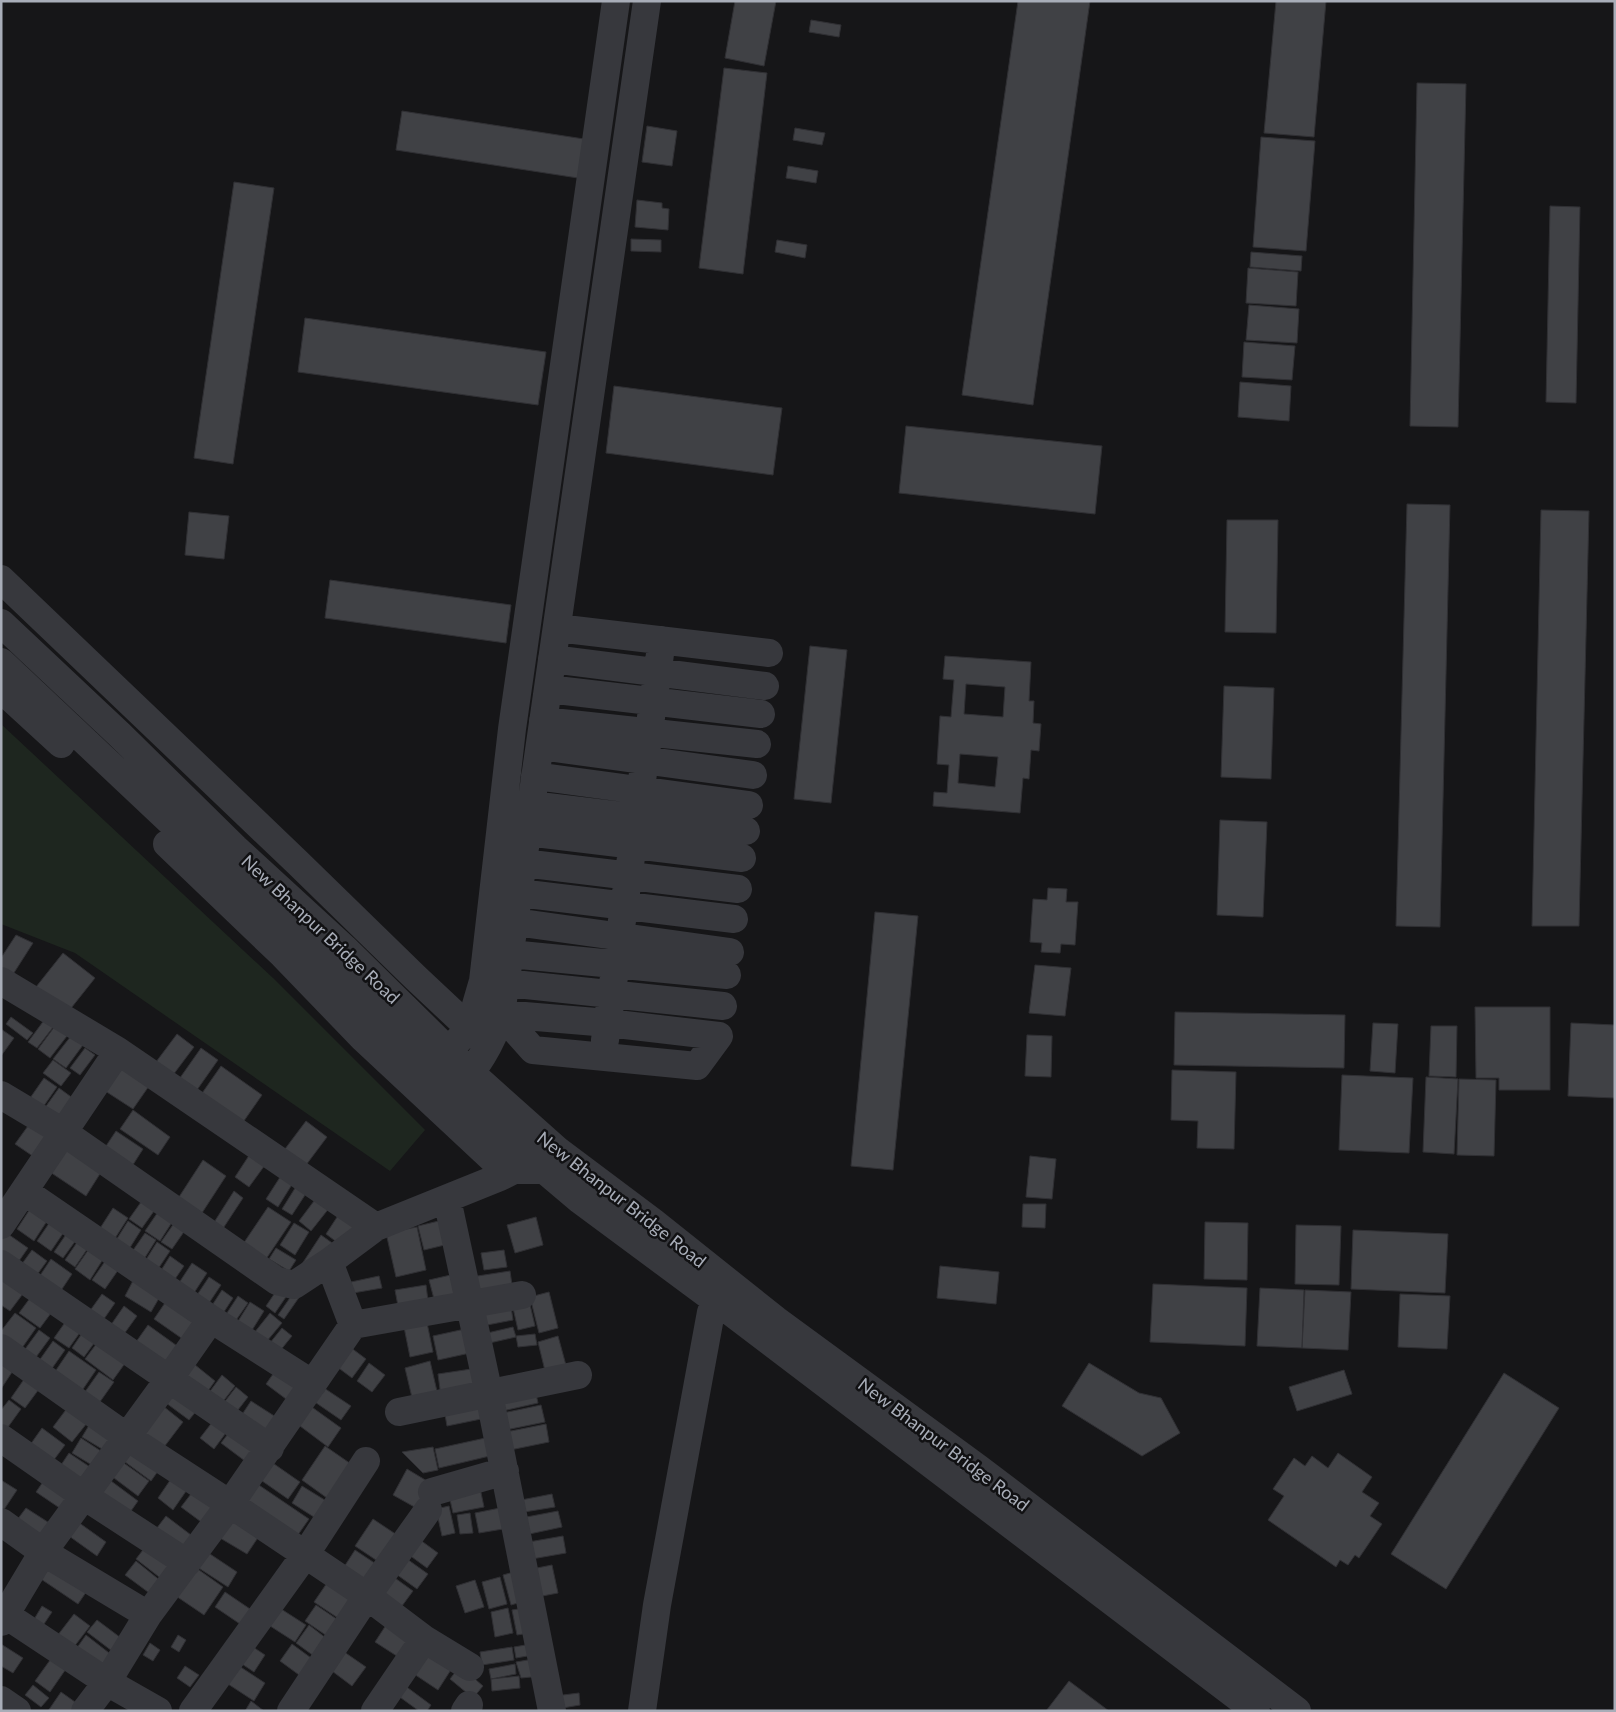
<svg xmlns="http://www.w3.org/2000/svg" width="1616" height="1712" viewBox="0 0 1616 1712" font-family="Lato,sans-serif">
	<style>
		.green { fill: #1e261f }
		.building { fill: #404145; stroke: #303034; fill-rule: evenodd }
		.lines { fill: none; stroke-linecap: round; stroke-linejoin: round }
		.minor { stroke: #37383d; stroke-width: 28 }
		.labels { text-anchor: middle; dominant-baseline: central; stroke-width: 5; stroke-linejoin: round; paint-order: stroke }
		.street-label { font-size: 18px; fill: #a8adb8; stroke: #111113 }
	</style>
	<rect width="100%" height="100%" fill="#161618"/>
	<path class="green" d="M1,724L273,978L425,1130L390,1171L75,953L1,924Z"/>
	<path class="building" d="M735,1H776L764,66L725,58Z
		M1018,1H1090L1033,405L962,395Z
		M1276,1H1326L1314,137L1264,133Z
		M811,20L841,25L839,37L809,32Z
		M724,68L767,73L743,274L699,268Z
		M1417,83L1466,84L1458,427L1410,426Z
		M402,111L584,139L578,178L396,150Z
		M647,126L677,131L672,166L642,162Z
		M795,128L825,133L822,145L793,140Z
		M1261,137L1315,141L1306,251L1253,247Z
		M788,166L818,171L816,183L786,178Z
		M234,182L274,188L233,464L194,458Z
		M637,200L662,203V208L669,209L668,230L635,227Z
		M1550,206L1580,207L1576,403L1546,402Z
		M631,239L661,240V252L631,251Z
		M777,240L807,245L805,258L775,252Z
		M1251,252L1302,256L1301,271L1250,267Z
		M1248,268L1298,272L1296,306L1246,303Z
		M1249,305L1299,309L1297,343L1246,340Z
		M305,318L546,352L538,405L298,372Z
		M1244,342L1295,346L1292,380L1242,377Z
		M1240,382L1291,386L1289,421L1238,417Z
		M614,386L782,408L773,475L606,453Z
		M906,426L1102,446L1095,514L899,493Z
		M1407,504L1450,505L1440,927L1396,926Z
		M1541,510L1589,511L1579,926H1532Z
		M189,512L229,516L224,559L185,555Z
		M1227,520H1278L1276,633L1225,632Z
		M330,580L511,605L506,643L325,618Z
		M810,646L847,650L831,803L794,799Z
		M945,656L1031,662L1029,701H1034L1033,723L1041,724L1039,751L1031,750L1029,779L1023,778L1020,813L933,806L934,792L947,793L949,765L937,764L940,716L951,717L954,680L943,679ZM966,684L1005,687L1003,717L964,714ZM960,754L998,757L995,787L958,783Z
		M1224,686L1274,688L1271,779L1221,777Z
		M1220,820L1267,822L1263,917L1217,915Z
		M1048,888L1067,889L1066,902H1078L1075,945L1061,944L1060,953L1041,952L1042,943L1030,942L1033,899L1047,900Z
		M875,912L918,916L893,1170L851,1166Z
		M16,935L33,943L10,979L1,974V958Z
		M63,953L95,978L64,1017L32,992Z
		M1035,965L1071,968L1065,1016L1029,1013Z
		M1475,1007H1550V1090H1499V1078H1476Z
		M1175,1012L1345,1015L1344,1068L1174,1065Z
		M11,1017L33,1033L27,1040L6,1024Z
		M45,1019L54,1026L37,1048L28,1042Z
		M1373,1023L1398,1024L1395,1073L1370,1071Z
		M1571,1023L1615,1025V1098L1568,1096Z
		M55,1026L67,1036L50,1058L38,1049Z
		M1431,1026H1457L1456,1077L1429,1076Z
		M1,1029L14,1038L1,1056Z
		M177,1034L194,1047L167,1083L150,1070Z
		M1027,1035L1052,1036L1051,1077L1025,1076Z
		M71,1036L83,1045L66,1068L53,1059Z
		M85,1048L95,1055L80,1075L70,1068Z
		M201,1048L218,1060L192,1097L175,1085Z
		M53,1060L71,1073L61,1086L43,1073Z
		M115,1063L149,1086L133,1109L99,1087Z
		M221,1066L262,1095L239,1128L198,1099Z
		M1172,1070L1236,1072L1234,1149L1197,1148L1198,1121L1171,1120Z
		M1342,1075L1413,1078L1409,1153L1339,1150Z
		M1426,1077L1458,1079L1454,1154L1423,1152Z
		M44,1078L57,1087L41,1110L28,1101Z
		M1459,1079L1496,1080L1494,1156L1457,1155Z
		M59,1088L74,1099L60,1120L44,1109Z
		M133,1110L170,1137L158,1155L120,1129Z
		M33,1119L57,1136L40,1161L15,1144Z
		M306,1121L327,1137L303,1169L282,1153Z
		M116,1131L143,1149L129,1171L102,1152Z
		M61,1141L103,1169L86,1196L44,1168Z
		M250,1154L265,1165L249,1187L235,1177Z
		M1030,1156L1056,1159L1052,1199L1026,1197Z
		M203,1160L226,1176L200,1216L177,1200Z
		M284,1171L296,1178L278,1207L266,1199Z
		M297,1185L307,1192L292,1215L282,1209Z
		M234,1191L243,1198L222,1230L213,1224Z
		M146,1195L159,1204L142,1228L129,1219Z
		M317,1197L330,1207L311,1231L299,1221Z
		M1023,1204H1046L1045,1228L1022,1227Z
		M162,1206L176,1216L160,1241L145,1231Z
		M268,1207L291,1222L266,1259L243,1244Z
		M113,1208L128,1218L112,1243L97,1233Z
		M30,1209L47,1221L34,1241L17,1229Z
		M341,1211L369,1229L346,1249L326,1234Z
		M536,1217L543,1245L515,1253L507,1225Z
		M52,1219L66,1229L51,1251L37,1241Z
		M177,1219L188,1226L172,1249L161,1242Z
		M447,1219L453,1243L424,1250L418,1226Z
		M128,1221L141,1230L126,1254L113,1245Z
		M1205,1222L1248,1223L1247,1280L1204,1279Z
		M294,1223L309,1232L295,1255L280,1245Z
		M1296,1225L1341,1226L1339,1285L1295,1284Z
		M417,1227L426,1270L396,1277L386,1233Z
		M69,1230L79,1236L63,1258L54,1252Z
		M1353,1230L1448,1234L1445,1293L1351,1289Z
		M5,1232L28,1248L12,1271L1,1263V1237Z
		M145,1233L156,1240L141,1264L129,1256Z
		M321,1235L342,1250L302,1264Z
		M80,1238L90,1245L75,1267L65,1260Z
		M157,1242L170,1251L154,1275L142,1266Z
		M91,1246L105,1256L90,1280L75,1269Z
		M276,1248L296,1260L289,1271L269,1259Z
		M32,1250L47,1261L31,1283L16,1272Z
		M504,1250L507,1267L484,1270L481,1253Z
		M170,1256L184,1266L173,1282L160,1272Z
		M108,1257L121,1266L105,1289L92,1280Z
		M51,1259L72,1274L56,1298L35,1283Z
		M192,1263L207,1273L190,1299L175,1289Z
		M940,1266L999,1272L996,1304L937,1298Z
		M510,1271L512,1285L473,1291L471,1277Z
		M1,1274L25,1291L10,1311L1,1305Z
		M455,1274L460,1293L434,1299L429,1280Z
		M379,1276L382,1288L353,1293L351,1282Z
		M135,1277L162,1293L151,1312L125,1296Z
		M209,1277L221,1285L205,1309L193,1301Z
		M281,1284L290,1291L275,1313L266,1306Z
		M1153,1284L1247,1288L1245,1346L1150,1342Z
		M426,1285L428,1301L398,1306L395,1290Z
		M1260,1288L1304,1290L1302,1348L1257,1346Z
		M36,1290L57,1305L40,1328L19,1313Z
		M222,1290L233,1298L220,1318L209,1310Z
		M1305,1290L1351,1292L1348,1350L1302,1348Z
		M294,1292L300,1296L284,1319L278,1315Z
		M549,1292L558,1328L539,1333L530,1297Z
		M102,1294L115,1303L97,1329L84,1319Z
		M1400,1294L1450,1296L1447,1349L1398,1347Z
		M238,1296L248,1303L232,1326L223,1319Z
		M528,1296L535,1326L518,1330L511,1299Z
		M169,1297L201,1320L187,1342L154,1319Z
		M510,1300L513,1320L482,1326L479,1305Z
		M250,1302L264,1311L249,1335L235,1326Z
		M124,1306L137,1316L119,1341L106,1332Z
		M15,1313L36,1328L17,1355L1,1343V1331Z
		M270,1313L282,1323L262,1347L250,1338Z
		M71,1314L86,1324L69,1348L54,1338Z
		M426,1318L433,1352L410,1357L403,1322Z
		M148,1325L180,1348L163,1371L131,1349Z
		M87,1326L100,1335L84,1357L72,1348Z
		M513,1327L516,1337L485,1344L483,1334Z
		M282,1328L292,1336L275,1357L265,1349Z
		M465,1329L470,1353L438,1360L433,1336Z
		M39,1330L50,1338L31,1364L20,1356Z
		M535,1334L537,1345L518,1347L516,1336Z
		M103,1335L131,1355L113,1380L85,1359Z
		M558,1336L567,1369L546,1375L538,1342Z
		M53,1341L65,1350L48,1374L36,1365Z
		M350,1347L366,1359L352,1378L336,1366Z
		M69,1351L96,1370L79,1395L52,1376Z
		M1,1356L16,1366L1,1389Z
		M189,1360L215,1381L203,1398L175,1377Z
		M430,1361L439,1400L414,1406L405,1368Z
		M369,1363L385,1375L372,1392L357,1381Z
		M1089,1363L1139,1393L1161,1398L1180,1433L1142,1456L1062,1406Z
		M278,1367L306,1388L294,1405L266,1384Z
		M478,1368L482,1390L441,1397L438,1374Z
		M1344,1370L1352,1394L1297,1411L1289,1387Z
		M99,1372L114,1382L97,1406L82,1396Z
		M1504,1373L1559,1408L1446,1589L1391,1554Z
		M27,1375L42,1385L25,1408L11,1398Z
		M222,1375L235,1386L218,1408L205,1398Z
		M175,1384L202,1404L189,1420L162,1400Z
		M318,1384L351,1406L341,1420L309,1398Z
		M534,1385L538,1403L498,1412L494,1394Z
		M236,1387L248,1397L231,1419L219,1409Z
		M9,1400L21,1409L3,1434L1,1433V1410Z
		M251,1401L279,1419L267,1437L239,1419Z
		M483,1401L486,1418L447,1426L444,1409Z
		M158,1402L183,1422L158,1455L132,1435Z
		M71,1403L91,1418L72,1442L53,1427Z
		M309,1405L341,1428L328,1447L296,1423Z
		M541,1405L545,1422L501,1431L498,1414Z
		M217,1416L231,1426L214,1449L200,1438Z
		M91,1422L121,1440L112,1455L82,1437Z
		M546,1424L549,1442L510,1450L506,1432Z
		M234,1426L262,1447L249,1464L221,1443Z
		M42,1428L65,1445L47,1469L25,1452Z
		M490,1437L494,1455L439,1468L435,1449Z
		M81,1438L110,1457L100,1470L72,1453Z
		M133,1442L163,1464L151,1481L121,1459Z
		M325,1446L351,1464L327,1498L302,1480Z
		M433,1447L438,1470L423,1473L402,1452Z
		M69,1453L99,1473L87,1491L57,1471Z
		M1338,1453L1372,1477L1362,1492L1379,1503L1370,1516L1382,1524L1359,1558L1355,1555L1348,1565L1340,1560L1336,1567L1268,1520L1284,1496L1273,1489L1294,1458L1305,1466L1312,1456L1328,1468Z
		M267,1459L300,1482L288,1499L255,1476Z
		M121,1461L149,1481L138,1496L110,1475Z
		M407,1469L432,1484L418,1509L393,1495Z
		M175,1473L191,1484L173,1510L158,1498Z
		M103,1475L138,1501L126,1518L90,1492Z
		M47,1476L77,1497L67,1513L36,1492Z
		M250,1479L309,1519L295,1539L237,1499Z
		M1,1480L17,1490L1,1514Z
		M302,1486L328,1502L317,1519L292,1503Z
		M480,1488L484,1507L453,1513L449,1495Z
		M194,1490L220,1510L208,1527L181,1507Z
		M552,1494L555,1507L518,1513L516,1501Z
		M449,1506L455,1533L442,1536L436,1509Z
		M505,1507L509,1528L479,1533L475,1513Z
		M26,1508L54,1526L43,1543L14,1524Z
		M558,1511L562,1527L520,1536L516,1519Z
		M229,1513L261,1533L247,1554L215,1535Z
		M470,1513L473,1533L460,1534L457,1515Z
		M166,1516L195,1538L182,1555L153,1533Z
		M373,1519L397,1535L379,1562L355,1546Z
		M78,1522L106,1542L97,1556L69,1536Z
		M412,1534L438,1553L427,1568L401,1549Z
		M563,1536L566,1553L526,1560L523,1543Z
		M149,1542L176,1563L163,1580L136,1559Z
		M204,1550L237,1572L228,1587L194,1565Z
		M355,1550L379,1566L366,1586L342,1570Z
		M400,1554L428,1574L417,1589L389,1569Z
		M45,1559L89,1588L78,1604L35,1575Z
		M136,1561L162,1582L152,1595L125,1575Z
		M192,1565L223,1587L204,1615L173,1594Z
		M552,1565L558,1593L537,1597L532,1569Z
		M521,1570L528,1600L511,1605L503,1575Z
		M388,1573L413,1591L399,1610L374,1592Z
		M500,1577L507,1604L489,1609L482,1582Z
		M329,1580L359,1600L344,1622L314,1602Z
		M475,1580L484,1607L465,1613L456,1586Z
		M225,1592L253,1611L243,1626L215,1607Z
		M316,1605L341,1622L330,1638L305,1621Z
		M42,1606L52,1612L42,1627L33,1621Z
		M278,1607L306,1625L295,1642L267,1624Z
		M531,1607L535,1632L517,1635L512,1610Z
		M508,1608L513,1633L495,1637L491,1612Z
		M74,1614L90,1626L70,1652L54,1640Z
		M97,1620L125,1641L116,1654L87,1632Z
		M388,1622L416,1641L403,1660L375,1642Z
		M309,1625L331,1642L318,1659L296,1643Z
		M86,1635L113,1656L101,1672L74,1652Z
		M178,1635L186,1640L179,1652L171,1647Z
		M150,1643L160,1650L153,1661L143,1655Z
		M537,1643L539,1654L516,1658L514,1647Z
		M1,1644L23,1658L13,1673L1,1666Z
		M292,1644L318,1663L306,1680L280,1661Z
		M250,1645L265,1655L254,1672L239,1662Z
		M337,1647L366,1667L352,1686L324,1665Z
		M512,1647L514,1660L482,1665L480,1652Z
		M428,1648L454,1665L438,1690L411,1672Z
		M53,1656L68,1666L50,1692L35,1681Z
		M539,1658L542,1676L521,1678L516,1662Z
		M515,1664L516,1674L491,1679L489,1669Z
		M185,1666L199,1675L190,1687L177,1678Z
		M239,1666L265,1683L254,1701L228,1684Z
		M460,1666L483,1686L473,1698L450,1679Z
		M519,1676L520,1688L492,1691L491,1679Z
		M1069,1681L1109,1711H1046Z
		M33,1685L49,1698L41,1707L25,1695Z
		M404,1685L431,1705L427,1711H419L397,1695Z
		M61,1692L82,1707L80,1711H48Z
		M579,1693L580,1705L557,1709L555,1696Z
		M251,1701L264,1711H245Z"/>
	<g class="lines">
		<path class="minor" d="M1,579L297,862L416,978L480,1038
			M1,623L120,735L235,848L344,948L472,1074L557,1150L653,1222L776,1320L978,1468L1297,1711
			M557,628L769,653
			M552,659L765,686
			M1,662L503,1135L580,1200L719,1303L1256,1711
			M1,689L61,744
			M548,689L761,714
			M543,721L757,744
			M540,746L753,775
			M535,776L749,805
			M531,805L746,831
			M527,832L742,858
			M167,844L283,955L363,1038L499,1165L514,1170H545
			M523,863L738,889
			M519,893L734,919
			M515,922L730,952
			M510,954L727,975
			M1,981L118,1051L376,1227
			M506,983L723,1006
			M501,1014L608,1023L719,1036L697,1066L533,1050Z
			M605,1040L662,640
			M418,1089L449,1050L469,1029L483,981L512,729L616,1
			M1,1095L63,1132L277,1281L294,1285L329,1262L376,1227L500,1177L514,1170
			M440,1109C467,1079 489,1054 501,1014L647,1
			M24,1191L211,1319L313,1384
			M447,1199L489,1394L552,1711
			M1,1225L118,1051
			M329,1262L353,1325L522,1295
			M1,1264L270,1448
			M1,1348L127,1437L230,1504L367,1596L424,1639L470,1667
			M399,1412L578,1375
			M1,1438L84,1496L187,1563
			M432,1492L505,1471
			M1,1522L43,1552L148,1615
			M1,1612L107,1682L158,1711
			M1,1622L43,1552L169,1379L211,1319
			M1,1700L17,1711
			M85,1711L107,1682L148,1615L230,1504L353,1325
			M193,1711L305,1555L366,1461
			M291,1711L367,1596L428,1510
			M375,1711L424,1639
			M465,1711L469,1705
			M642,1711L657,1605L711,1312L719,1303"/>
	</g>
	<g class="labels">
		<g class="street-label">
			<text transform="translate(321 929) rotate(43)">New Bhanpur Bridge Road</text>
			<text transform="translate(622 1199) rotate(38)">New Bhanpur Bridge Road</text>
			<text transform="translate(944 1444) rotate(37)">New Bhanpur Bridge Road</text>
		</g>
	</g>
	<rect width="1616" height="1712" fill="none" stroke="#a8adb8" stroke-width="5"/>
</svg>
